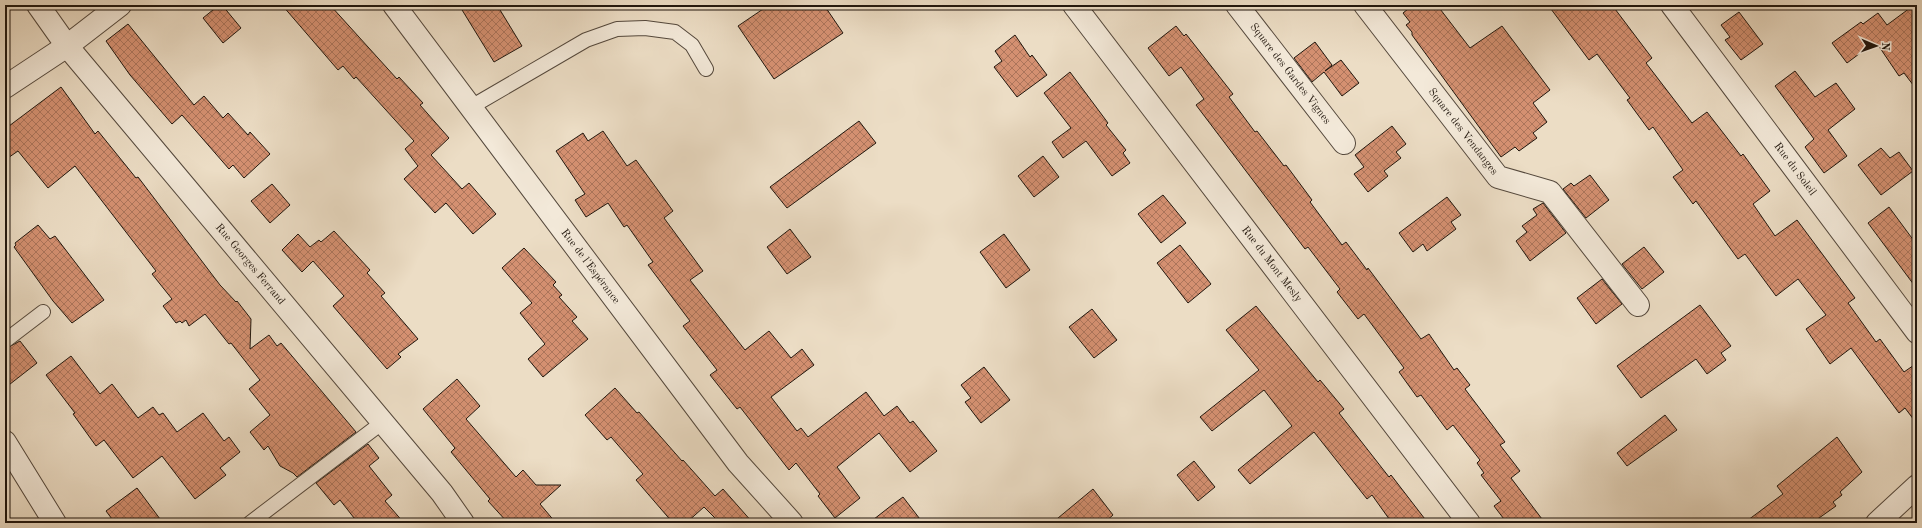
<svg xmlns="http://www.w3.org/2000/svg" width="1922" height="528" viewBox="0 0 1922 528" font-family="'Old Standard TT',serif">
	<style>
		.building { fill: url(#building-cross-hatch); stroke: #21170e }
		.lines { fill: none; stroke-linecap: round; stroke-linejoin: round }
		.service-casing { stroke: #54483c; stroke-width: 16 }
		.minor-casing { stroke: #54483c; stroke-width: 24 }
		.path { stroke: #21170e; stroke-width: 2.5; stroke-dasharray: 3 2; stroke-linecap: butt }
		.service { stroke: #f3e9d9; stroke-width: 14 }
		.minor { stroke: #f3e9d9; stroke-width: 22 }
		.labels { text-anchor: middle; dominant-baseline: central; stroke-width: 3; stroke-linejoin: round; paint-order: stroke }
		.street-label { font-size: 11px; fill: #21170e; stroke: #f3e9d9 }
	</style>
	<defs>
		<pattern id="building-cross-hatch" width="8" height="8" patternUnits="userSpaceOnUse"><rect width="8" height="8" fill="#d49071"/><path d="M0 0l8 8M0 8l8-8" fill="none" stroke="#ac755b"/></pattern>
	</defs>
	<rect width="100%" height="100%" fill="#ecddc5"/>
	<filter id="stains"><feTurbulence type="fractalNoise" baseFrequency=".005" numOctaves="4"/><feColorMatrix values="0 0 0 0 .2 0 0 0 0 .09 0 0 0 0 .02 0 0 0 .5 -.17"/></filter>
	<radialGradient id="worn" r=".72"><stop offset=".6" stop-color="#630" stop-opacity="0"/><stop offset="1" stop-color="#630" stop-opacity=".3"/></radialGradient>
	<path class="building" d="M219,5H222L241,28L223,43L203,18Z
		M282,5H330L397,79L399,77L423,103L420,105L449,138L431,155L462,189L469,183L496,214L473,234L446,203L435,213L404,179L418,166L405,149L414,141L356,77L354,79L343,66L338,70Z
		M459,5H497L522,46L494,62Z
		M769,5H824L843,33L774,79L738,26Z
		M1413,5H1437L1470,48L1502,26L1550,90L1533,103L1547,122L1533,133L1537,138L1519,151L1515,147L1501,157L1412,35V32L1406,25L1410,22L1403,13Z
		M1548,5H1612L1652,58L1646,63L1692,123L1707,112L1741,156L1743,154L1770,191L1753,204L1775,236L1797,220L1855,298L1848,303L1876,342L1880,339L1904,372L1917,363V424L1905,408L1899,413L1851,348L1830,364L1806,329L1826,315L1798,279L1776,296L1745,254L1738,259L1696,201L1693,204L1673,177L1683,170L1653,127L1649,130L1627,100L1630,98L1597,54L1589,60Z
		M1914,5H1917V90L1904,73L1899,76L1878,45L1873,49L1871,45L1847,63L1832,43L1861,22L1863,24L1878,13L1887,25Z
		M1739,12L1763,44L1741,60L1725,40L1730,37L1721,25Z
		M128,24L194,105L204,96L223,118L228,113L248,135L250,132L270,154L244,178L233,165L229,169L182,115L172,124L130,75L106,41Z
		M1176,26L1184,36L1186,34L1233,94L1229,97L1255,132L1257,131L1284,166L1286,165L1312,200L1310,202L1342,245L1346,242L1367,270L1368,268L1421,339L1429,334L1454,370L1457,368L1470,385L1465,389L1505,442L1500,445L1520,471L1511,478L1545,523H1507L1494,506L1501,501L1481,475L1484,473L1477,463L1480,460L1453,425L1447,430L1421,395L1417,397L1399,372L1404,368L1364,314L1358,319L1337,292L1340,289L1308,247L1305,249L1196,105L1204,99L1181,67L1169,76L1148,48Z
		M1015,35L1030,57L1032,55L1047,75L1017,97L994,67L1002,61L995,51Z
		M1315,42L1332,65L1325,71L1341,60L1359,83L1342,96L1324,72L1312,82L1294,58Z
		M1795,71L1815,97L1836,83L1855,109L1828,130L1847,156L1824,173L1805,147L1814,139L1775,86Z
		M1070,72L1108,123L1106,125L1126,150L1123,153L1130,163L1112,176L1086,141L1063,158L1052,142L1071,128L1044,93Z
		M61,87L95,134L98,131L136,178L138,177L220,285L236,302L237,301L251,319L250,349L269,335L277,346L281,343L356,432L297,477L293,473L280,466L268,446L264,450L250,432L270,415L249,389L260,380L231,343L229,344L205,314L189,326L186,320L182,323L180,321L176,323L163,306L172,299L152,274L156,271L75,166L48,188L18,151L5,160V129Z
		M859,121L876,143L787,208L770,187Z
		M1392,126L1406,144L1396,152L1401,158L1384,171L1388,176L1368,192L1354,174L1364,167L1355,155Z
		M603,131L627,166L636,160L673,211L664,218L703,271L690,280L745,350L769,331L791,358L802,349L814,365L771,397L797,431L801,428L808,437L866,392L884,416L897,406L910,423L913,421L937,451L910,472L879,433L837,467L860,498L835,518L818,496L820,494L796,463L789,470L740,407L737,409L710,375L717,370L683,326L690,321L648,265L653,262L627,225L624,227L608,203L586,217L575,200L585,194L556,151L583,133L588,141Z
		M1881,148L1890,158L1899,152L1913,171L1881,195L1858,165Z
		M1043,156L1059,177L1034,197L1018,176Z
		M1590,175L1609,200L1586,218L1563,189L1571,183L1574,186Z
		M272,184L290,205L270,223L251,201Z
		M1163,195L1186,223L1161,243L1138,214Z
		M1447,197L1461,215L1451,222L1456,229L1427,251L1423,244L1413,252L1399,233Z
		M1543,203L1566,233L1530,261L1516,241L1527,232L1522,226L1537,215L1533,209Z
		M1889,207L1917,245V289L1868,223Z
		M38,225L50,239L55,236L104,300L72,323L53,301L14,247L16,245L15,243Z
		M790,229L811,257L787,274L767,247Z
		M334,231L370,270L367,273L385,293L381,296L418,339L398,354L401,357L387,369L333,306L344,296L313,261L302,272L282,250L298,234L310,247L319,240L321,242Z
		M1004,234L1030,270L1006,288L980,252Z
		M1180,245L1211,284L1188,303L1157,263Z
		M1644,247L1664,272L1642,289L1622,264Z
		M524,248L556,282L553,285L562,295L559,297L577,317L572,321L588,339L543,377L528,359L545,344L520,313L532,303L502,268Z
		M1602,279L1622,304L1596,324L1577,298Z
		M1700,305L1731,346L1721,353L1726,360L1707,374L1696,359L1641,398L1617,366Z
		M1256,306L1318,382L1320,380L1344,409L1339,413L1389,477L1391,475L1428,523H1392L1372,495L1367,499L1314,432L1250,484L1238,470L1292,426L1264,390L1212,431L1200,417L1259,370L1226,330Z
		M1092,309L1117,340L1094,358L1069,327Z
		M20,341L37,363L5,388V349Z
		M71,356L100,394L112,384L138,418L153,407L159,415L163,413L177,432L203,413L224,441L229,437L240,452L220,468L226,475L195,499L162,456L133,478L104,440L96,446L73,414L75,413L46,375Z
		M984,367L1010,400L981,423L965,402L971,398L961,385Z
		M457,379L480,406L466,419L516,477L523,470L536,485H561L540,504L556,523H508L488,501L490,499L451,452L455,448L423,409Z
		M615,388L637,413L639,412L682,461L683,460L715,496L723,489L753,523H720L704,507L686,523H673L636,480L643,474L611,437L607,440L585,415Z
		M1665,415L1677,430L1627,466L1617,453Z
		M1837,437L1862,472L1840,492L1842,495L1833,502L1836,506L1812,523H1744L1783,494L1777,486Z
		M368,444L379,458L369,466L392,495L385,501L404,523H358L340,500L334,505L316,483Z
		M1194,461L1215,487L1198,501L1177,475Z
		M137,488L163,523H115L106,511Z
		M1093,489L1113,515L1104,523H1052Z
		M903,497L923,523H869L892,505Z"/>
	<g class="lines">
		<g class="service-casing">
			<path id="service" d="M471,107L586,40L617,29L645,28L675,32L692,45L706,69
				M5,341L43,312
				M250,523L383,422"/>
		</g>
		<g class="minor-casing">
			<g id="minor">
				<path id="s1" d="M38,5L67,46L442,493L463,523"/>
				<path id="s2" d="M394,5L738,463L792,523"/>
				<path id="s3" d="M1074,5L1469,523"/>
				<path id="s4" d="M1237,5L1344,143"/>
				<path id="s5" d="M1365,5L1498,177L1550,192L1638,305"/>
				<path id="s6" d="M1672,5L1917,332"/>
				<path d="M5,87L67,46L120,5"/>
				<path d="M5,442L55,523"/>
				<path d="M1877,523L1917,486"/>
			</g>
		</g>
		<path class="path" d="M611,9L618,5"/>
		<use href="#service" class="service"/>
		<use href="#minor" class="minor"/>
	</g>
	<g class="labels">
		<g class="street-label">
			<text stroke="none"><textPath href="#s4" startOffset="87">Square des Gardes Vignes</textPath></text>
			<text stroke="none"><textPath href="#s5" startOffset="160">Square des Vendanges</textPath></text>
			<text stroke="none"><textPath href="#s6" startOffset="205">Rue du Soleil</textPath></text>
			<text stroke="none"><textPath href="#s1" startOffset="335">Rue Georges Ferrand</textPath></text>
			<text stroke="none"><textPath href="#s3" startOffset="326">Rue du Mont Mesly</textPath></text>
			<text stroke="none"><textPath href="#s2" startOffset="327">Rue de l'Espérance</textPath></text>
		</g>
	</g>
	<rect width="1922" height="528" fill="none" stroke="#ecddc5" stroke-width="20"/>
	<rect x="6" y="6" width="1910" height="516" fill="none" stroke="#21170e" stroke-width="2"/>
	<rect x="10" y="10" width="1902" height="508" fill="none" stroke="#21170e"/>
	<g transform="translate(1876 46) rotate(92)" stroke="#f3e9d9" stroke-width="3" paint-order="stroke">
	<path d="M0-3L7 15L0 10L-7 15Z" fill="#21170e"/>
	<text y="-6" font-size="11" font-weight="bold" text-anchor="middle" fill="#21170e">N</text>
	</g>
	<rect width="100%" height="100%" filter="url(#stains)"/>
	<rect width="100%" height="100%" fill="url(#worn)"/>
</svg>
